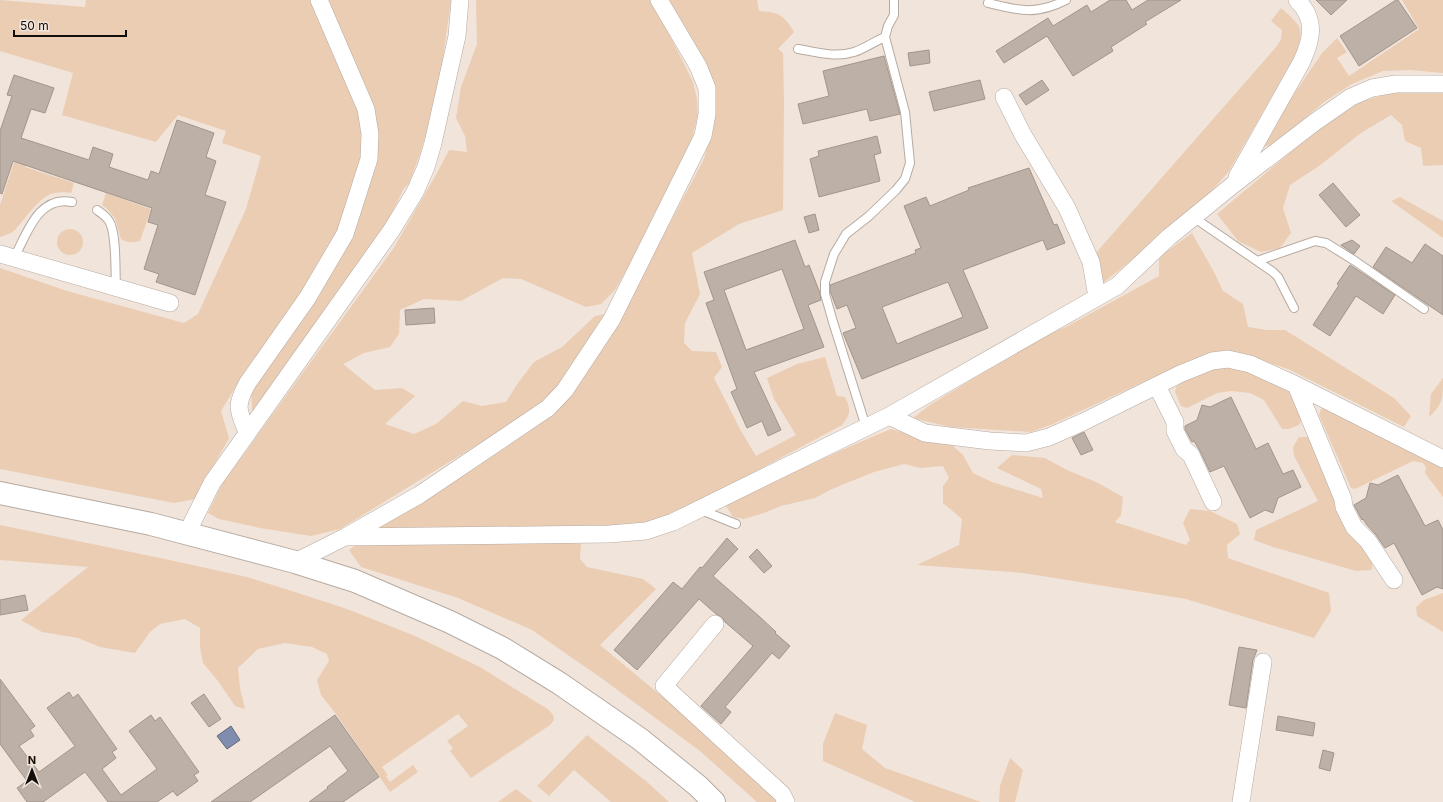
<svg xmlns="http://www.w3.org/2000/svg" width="1443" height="802" viewBox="0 0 1443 802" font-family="Inter,sans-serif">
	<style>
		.green { fill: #ebcdb4 }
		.water { fill: #808dae; stroke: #5f677d }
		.building { fill: #bcb0a7; stroke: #a1958c; fill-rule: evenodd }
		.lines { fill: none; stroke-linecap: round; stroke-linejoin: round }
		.lane-casing { stroke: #b6aaa1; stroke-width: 10 }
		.street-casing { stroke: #b6aaa1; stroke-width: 18 }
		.secondary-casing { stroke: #b6aaa1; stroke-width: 24 }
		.lane { stroke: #fff; stroke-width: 8 }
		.street { stroke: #fff; stroke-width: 17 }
		.secondary { stroke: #fff; stroke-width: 22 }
	</style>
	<rect width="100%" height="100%" fill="#f1e4da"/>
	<path class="green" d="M0,0L85,7L86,0H311L360,111L364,156L340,230L300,297L241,378L221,411L229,438L195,499L174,503L0,469V268L67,291L184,323L198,314L246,209L261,156L222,143L226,131L178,115L156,142L62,115L73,73L0,51Z
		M326,0H451L440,80L431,116L420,154L409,184L404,188L385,227L256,410L252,411L251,389L312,301L374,161Z
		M476,0H652L693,82L697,99L698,115L692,138L659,212L615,290L601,304L586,307L521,279L503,278L461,301L424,299L400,310L399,334L390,347L364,353L343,364L375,390L402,388L415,396L385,424L414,434L436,424L463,401L482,406L506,402L518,383L534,362L562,347L595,316L605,314L593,337L554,394L534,410L340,529L311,536L260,528L219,519L208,513L222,484L393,249L437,173L449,150L467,152L465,136L456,118L461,87L477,44Z
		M665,0H757L759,11C779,12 784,15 794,32L778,49L783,53L784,103L783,210L739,224L692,253L700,294L685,323L684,343L692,351L716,352L722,367L714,378L740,429L756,456L796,435L774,399L767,378L797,364L825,357L837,396L845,397C851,409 851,414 842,425L699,502L655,520L619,526L379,530L378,527L550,414L636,287L704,159L715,116Z
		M1402,0H1443V73L1410,70L1383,71L1352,84L1324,102L1276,143L1263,147L1273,125L1322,53L1337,38L1347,52L1337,58L1349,76L1419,29Z
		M1281,8C1301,26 1305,27 1296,54L1229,171C1194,214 1146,248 1103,283L1095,254L1277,46L1281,39L1282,30L1271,21Z
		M1400,90L1443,91V165L1423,166L1421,148L1405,141L1402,125L1391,115L1361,133L1319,166L1290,185L1283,208L1291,233L1280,248L1261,252L1238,241L1217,214L1312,134L1360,102Z
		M18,150L30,153L25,167L74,183L71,193C64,192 58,192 51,194C38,199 24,220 15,230L11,233L0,237V205Z
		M106,193L151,209L140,241C133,243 128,243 121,239L115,218L106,208L102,205Z
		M1400,197L1443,221V238L1391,201Z
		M57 242a13 13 0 1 1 26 0a13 13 0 1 1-26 0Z
		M1192,233L1214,272L1223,291L1243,304L1248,327L1267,330H1285L1394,398L1411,416L1404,427L1288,369L1253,358L1214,353L1156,376L1053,424L1031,432L950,427L913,418L930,405L1041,337L1066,327L1159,276V257Z
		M1228,365L1277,382L1289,392L1303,417L1299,425L1289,429H1282L1264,400L1250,393L1231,391L1217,393L1187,408L1181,406L1175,392L1176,387C1190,375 1210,369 1228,365Z
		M1443,378C1443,399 1443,404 1429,417L1431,394Z
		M1328,408L1443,467V497L1425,473L1426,467L1423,463L1413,461L1355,489L1351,488L1319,415L1321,409Z
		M891,429L918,437L951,444L963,455L973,473L992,482L1043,498L1041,489L997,468L1012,455L1045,458L1067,470L1096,482L1123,497L1121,515L1115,522L1186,545L1190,540L1183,523L1190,509L1210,511L1237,524L1240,534L1227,545L1228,558L1329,593L1331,611L1314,638L1186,599L1023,573L917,565L959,545L962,519L943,503V486L949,478L943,466L920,468L904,464L874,472L832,489L815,498L781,506L764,513L744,519L733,517L726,506C780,478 835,452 891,429Z
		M1299,437H1308L1373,560L1372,570L1356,571L1273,547L1254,540L1256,530L1318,501L1294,456L1293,447Z
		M0,525L165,559L247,577L295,592L347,609L415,636L480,667L549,710L553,715L554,720L550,725L471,778L450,751L453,748L447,741L468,726L458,714L382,767L388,775L386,776L390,782L413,765L418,772L390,792L336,714L321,695L317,680L329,661L327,654L312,647L285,643L258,649L238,668L240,688L245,709L235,706L218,681L203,663L200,647V628L185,619L160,624L150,632L135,653L100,647L78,638L42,632L21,620L88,567L0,560Z
		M361,541L560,542L581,544L580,559L587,567L643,579L656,589L600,645L688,718L767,791L777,802H757L700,751L604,680L532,630L458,598L361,567L349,550Z
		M1443,593V632L1417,616L1416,607L1424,600Z
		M835,713L867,725L862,749L885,768L981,802H915L823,761V744Z
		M587,735L646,781L669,802H611L574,770L549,796L537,786Z
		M1010,758L1023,770L1015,802H999L1000,786Z
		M516,789L533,802H498Z"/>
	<path class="water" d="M231,726L240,740L227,749L217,736Z"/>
	<path class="building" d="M1110,0H1126L1132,10L1148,0H1181L1145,22L1147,24L1111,47L1113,51L1073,76L1047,36L1004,63L996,51L1048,18L1053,26L1087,5L1091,12Z
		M1316,0H1347L1331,15Z
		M1396,0H1398L1417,28L1359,66L1340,36Z
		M929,50L930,63L910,66L908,53Z
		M884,56L900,114L870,121L867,109L803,124L798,104L829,96L823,71Z
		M14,75L54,88L45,113L31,109L21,138L89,160L93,147L113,154L109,167L148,180L151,171L159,174L177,120L214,133L206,157L216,161L205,195L226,202L195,295L156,282L159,274L144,269L158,225L148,222L152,208L13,161L2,194L0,193V131L12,96L7,95Z
		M980,80L985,99L934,111L929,92Z
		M1042,80L1049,90L1026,105L1019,95Z
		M877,136L881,153L874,155L880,181L819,197L810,159L819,156L818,151Z
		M1029,168L1054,225L1057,224L1065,243L1047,250L1043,240L963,270L988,328L862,379L843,333L856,328L847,305L837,309L830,291V285L916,253L915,250L921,248L904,206L926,197L930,206L969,190L968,188ZM948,282L963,317L897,344L882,307Z
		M1333,183L1360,215L1346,227L1319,195Z
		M815,214L819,230L809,233L804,217Z
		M795,240L805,267L809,265L820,293L821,300L808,305L824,347L754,372L781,430L768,436L762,421L747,428L731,392L737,389L706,303L714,300L704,272ZM782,269L804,329L746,350L724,290Z
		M1352,240L1360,246L1354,254L1341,245Z
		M1425,244L1443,256V315L1373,267L1386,247L1412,263Z
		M1350,265L1395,295L1383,314L1356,296L1330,336L1313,325L1339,285L1337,284Z
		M434,308L435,323L406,325L405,310Z
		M1231,397L1256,449L1268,443L1283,474L1293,470L1301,487L1278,498L1273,513L1265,510L1250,518L1224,466L1210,472L1200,451L1194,441L1192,442L1185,429V426L1197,420L1202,405L1210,407Z
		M1084,432L1093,450L1081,455L1072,438Z
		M1398,475L1425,526L1438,520L1443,530V589L1437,587L1422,595L1394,543L1385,548L1376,535L1367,525L1363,519L1362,520L1354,505L1366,498L1370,483L1378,485Z
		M727,538L738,549L713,576L760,617L776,632L775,633L790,646L779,659L772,653L725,707L731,712L721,724L701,706L753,646L725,622L722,617L716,614L699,599L637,670L614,650L673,582L682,589L700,567L702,568Z
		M757,549L772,566L764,573L749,557Z
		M25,595L28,610L0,615V600Z
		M1239,647L1257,650L1253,660L1246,708L1229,705Z
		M0,679L35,726L30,730L34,736L19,746L39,772L75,746L47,708L69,692L73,698L78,694L117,749L112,752L116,758L102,769L121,795L157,769L129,731L151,715L155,721L160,717L199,772L194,775L198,781L177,796L173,791L157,802H108L85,772L43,802H27L17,788L27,781L0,744Z
		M204,694L221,719L209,727L191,703Z
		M335,715L379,777L343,802H309L328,788L327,787L348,771L330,746L250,802H211Z
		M1278,716L1315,723L1313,736L1276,730Z
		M1323,750L1334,753L1330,771L1319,768Z"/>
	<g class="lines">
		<g class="lane-casing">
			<path id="lane" d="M988,3C1019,11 1037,15 1066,0
				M798,49C816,52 835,58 854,52C864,49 875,41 885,37
				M97,210C101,213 106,216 109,221C117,233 115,272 116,288
				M1193,217L1273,272L1278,277L1294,308
				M14,258C27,234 38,195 72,202
				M1257,261L1315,241L1326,243L1355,261L1424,309
				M866,427L833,322L825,294V282L834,254L846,234L869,216L896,190L905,179L910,163L905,112L885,37L888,26L894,15V0
				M701,510L736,524"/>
		</g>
		<g class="street-casing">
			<path id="street" d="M1004,97L1023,135L1067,208L1091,262L1097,297
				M1237,177L1301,63C1312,40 1317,20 1297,0
				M0,254L170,303
				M1296,385L1343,499L1344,507L1354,527L1368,541L1394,580
				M1157,386L1175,422V431L1184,449L1191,455L1213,502
				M889,416L925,433L990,441L1026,443L1049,437L1083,422L1180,374L1212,361L1228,359L1250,364L1296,385L1443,459
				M247,432C238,410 235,406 247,384L308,297L345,234L369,159L370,134L366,109L319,0
				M187,533L212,483L391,231L415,192L426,167L433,143L457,36L460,0
				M347,536L419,495L548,408L565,390L612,319L703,136L707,114V88L698,66L659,0
				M295,562L345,537L609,534L646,531L673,522L889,416L1117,286L1169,237L1234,184L1315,122L1351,97L1372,88L1396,84H1443
				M715,624L664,686L771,784L782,794L786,802
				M1241,802L1263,662"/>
		</g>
		<g class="secondary-casing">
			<path id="secondary" d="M0,493L151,524L295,562L355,581L450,622L502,648L559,683L640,739L698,786L714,802"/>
		</g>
		<use href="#lane" class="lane"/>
		<use href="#street" class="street"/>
		<use href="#secondary" class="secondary"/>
	</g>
	<g transform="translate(32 770)" stroke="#f1e4da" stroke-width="3" paint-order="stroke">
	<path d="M0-3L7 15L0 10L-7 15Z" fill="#120e0b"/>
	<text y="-6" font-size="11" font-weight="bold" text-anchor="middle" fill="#120e0b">N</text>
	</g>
	<path d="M14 30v6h112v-6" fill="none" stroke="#120e0b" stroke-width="2"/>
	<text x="20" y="30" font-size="12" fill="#120e0b" stroke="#f1e4da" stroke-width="3" paint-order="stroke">50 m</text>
</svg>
